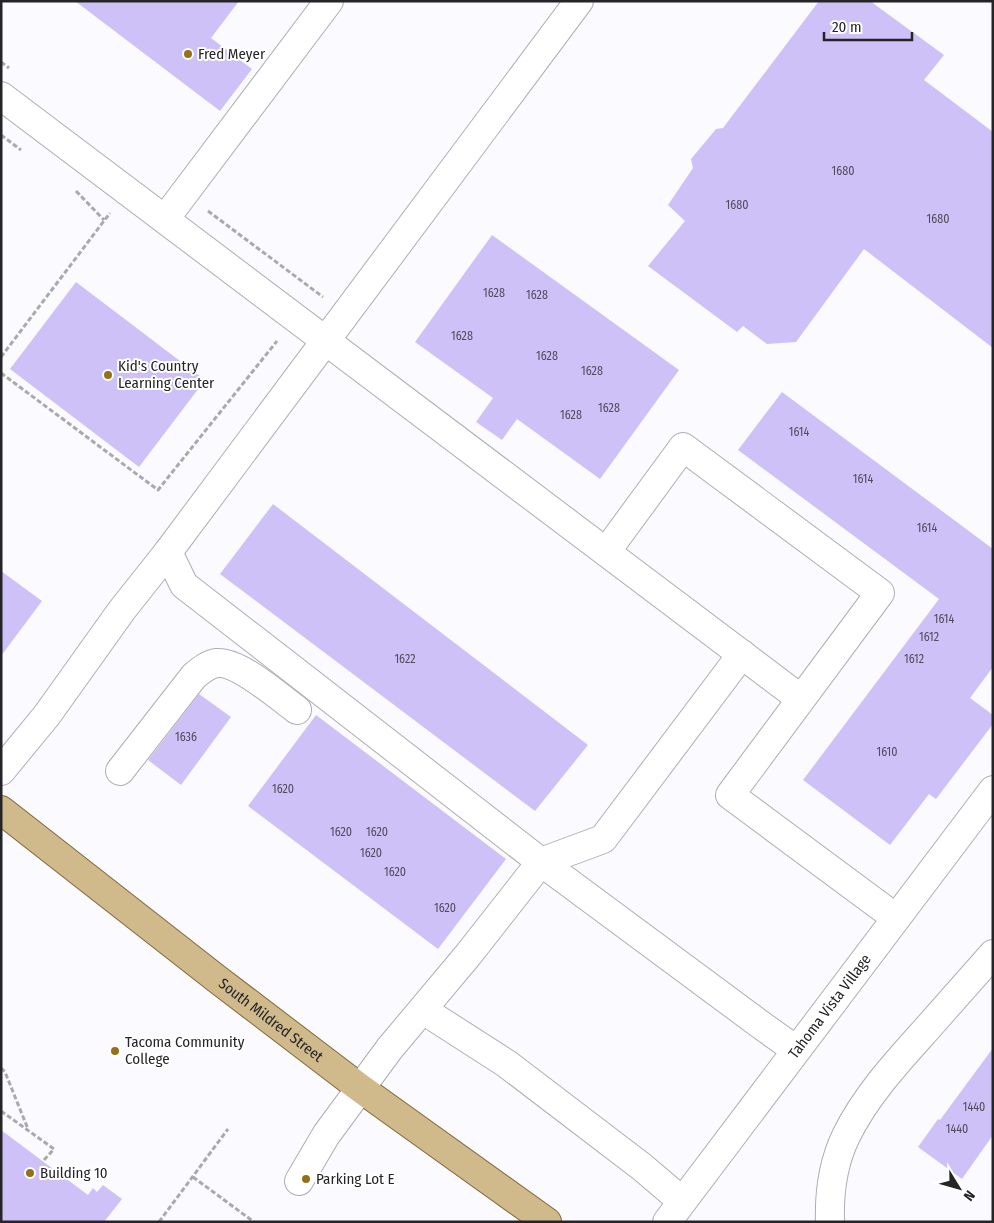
<svg xmlns="http://www.w3.org/2000/svg" width="994" height="1223" viewBox="0 0 994 1223" font-family="'Fira Sans Condensed',sans-serif">
	<style>
		.building { fill: #cec1f7 }
		.lines { fill: none; stroke-linecap: round; stroke-linejoin: round }
		.minor-casing { stroke: #aeadb5; stroke-width: 30 }
		.major-casing { stroke: #806837; stroke-width: 30 }
		.path { stroke: #aaa9ad; stroke-width: 3; stroke-dasharray: 5 2.5; stroke-linecap: butt }
		.minor { stroke: #fff; stroke-width: 28 }
		.major { stroke: #d0ba8c; stroke-width: 28 }
		.poi-dot { fill: #947018; stroke: #fff; stroke-width: 2 }
		.labels { text-anchor: middle; dominant-baseline: central; stroke-width: 4; stroke-linejoin: round; paint-order: stroke }
		.number-label { font-size: 12px; fill: #4f4c5c }
		.poi-label { font-size: 15px; fill: #252528; stroke: #fff; text-anchor: start }
		.street-label { font-size: 15px; fill: #252528; stroke: #fff }
	</style>
	<rect width="100%" height="100%" fill="#fbfaff"/>
	<path class="building" d="M75,1H239L211,38L252,69L220,111Z
		M819,1H870L944,55L924,80L993,132V348L864,249L796,342L767,344L743,326L737,332L648,266L685,221L668,205L693,168L691,159L716,129L723,128Z
		M492,235L679,370L600,479L517,419L502,440L476,422L493,398L415,342Z
		M76,282L205,380L139,467L10,369Z
		M782,392L993,549V667L970,698L993,715V724L936,799L929,794L890,845L803,780L939,599L738,450Z
		M273,504L588,745L535,811L220,574Z
		M1,571L42,601L1,656Z
		M199,694L231,717L181,785L148,760Z
		M316,715L506,859L438,949L248,806Z
		M993,1048V1135L962,1179L918,1147L938,1119L940,1120Z
		M1,1130L88,1195L93,1188L97,1192L103,1185L122,1199L104,1222H1Z"/>
	<g class="lines">
		<g class="minor-casing">
			<g id="minor">
				<path d="M1,96L801,699"/>
				<path d="M165,219L329,1"/>
				<path d="M168,552L184,585L541,862L761,1025L796,1050"/>
				<path d="M606,552L683,447L880,593L730,795L896,918"/>
				<path d="M1,771L47,715L122,610L168,552L579,1"/>
				<path d="M120,771L194,676C200,671 208,664 217,663C239,661 279,697 297,710"/>
				<path d="M423,1010L507,1064L642,1167L682,1201"/>
				<path d="M299,1181L326,1135L390,1048L468,955L541,862L603,839L742,654"/>
				<path id="s1" d="M667,1222L993,790"/>
				<path d="M830,1222C829,1193 833,1163 846,1136C865,1097 896,1063 924,1032C947,1006 970,980 993,954"/>
			</g>
		</g>
		<g class="major-casing">
			<g id="major">
				<path id="s2" d="M1,810L217,979L360,1088L547,1222"/>
			</g>
		</g>
		<path class="path" d="M1,62L9,68
			M1,135L21,150
			M76,191L104,220
			M208,211L323,297
			M1,357L110,213
			M1,373L158,490L277,341
			M1,1068L5,1072L28,1129
			M1,1111L54,1149L43,1161
			M193,1177L254,1222
			M159,1222L228,1129"/>
		<use href="#minor" class="minor"/>
		<use href="#major" class="major"/>
	</g>
	<g class="poi-dot">
		<circle cx="188" cy="54" r="5"/>
		<circle cx="108" cy="375" r="5"/>
		<circle cx="115" cy="1051" r="5"/>
		<circle cx="30" cy="1173" r="5"/>
		<circle cx="306" cy="1179" r="5"/>
	</g>
	<g class="labels">
		<g class="number-label">
			<text x="843" y="171">1680</text>
			<text x="737" y="205">1680</text>
			<text x="938" y="219">1680</text>
			<text x="494" y="293">1628</text>
			<text x="537" y="295">1628</text>
			<text x="462" y="336">1628</text>
			<text x="547" y="356">1628</text>
			<text x="592" y="371">1628</text>
			<text x="609" y="408">1628</text>
			<text x="571" y="415">1628</text>
			<text x="799" y="432">1614</text>
			<text x="863" y="479">1614</text>
			<text x="927" y="528">1614</text>
			<text x="944" y="619">1614</text>
			<text x="929" y="637">1612</text>
			<text x="405" y="659">1622</text>
			<text x="914" y="659">1612</text>
			<text x="186" y="737">1636</text>
			<text x="887" y="752">1610</text>
			<text x="283" y="789">1620</text>
			<text x="341" y="832">1620</text>
			<text x="377" y="832">1620</text>
			<text x="371" y="853">1620</text>
			<text x="395" y="872">1620</text>
			<text x="445" y="908">1620</text>
			<text x="974" y="1107">1440</text>
			<text x="957" y="1129">1440</text>
		</g>
		<g class="poi-label">
			<text x="198" y="54">Fred Meyer</text>
			<text x="118" y="366">Kid's Country<tspan x="118" dy="17">Learning Center</tspan></text>
			<text x="125" y="1042">Tacoma Community<tspan x="125" dy="17">College</tspan></text>
			<text x="40" y="1173">Building 10</text>
			<text x="316" y="1179">Parking Lot E</text>
		</g>
		<g class="street-label">
			<text stroke="none"><textPath href="#s1" startOffset="270">Tahoma Vista Village</textPath></text>
			<text stroke="none"><textPath href="#s2" startOffset="342">South Mildred Street</textPath></text>
		</g>
	</g>
	<rect width="994" height="1223" fill="none" stroke="#252528" stroke-width="5"/>
	<g transform="translate(959 1188) rotate(127)" stroke="#ffffff" stroke-width="4" paint-order="stroke">
	<path d="M0-4L9 19L0 12L-9 19Z" fill="#252528"/>
	<text y="-8" font-size="14" font-weight="bold" text-anchor="middle" fill="#252528">N</text>
	</g>
	<path d="M824 32v8h88v-8" fill="none" stroke="#252528" stroke-width="2.5"/>
	<text x="832" y="32" font-size="15" fill="#252528" stroke="#ffffff" stroke-width="4" paint-order="stroke">20 m</text>
</svg>
